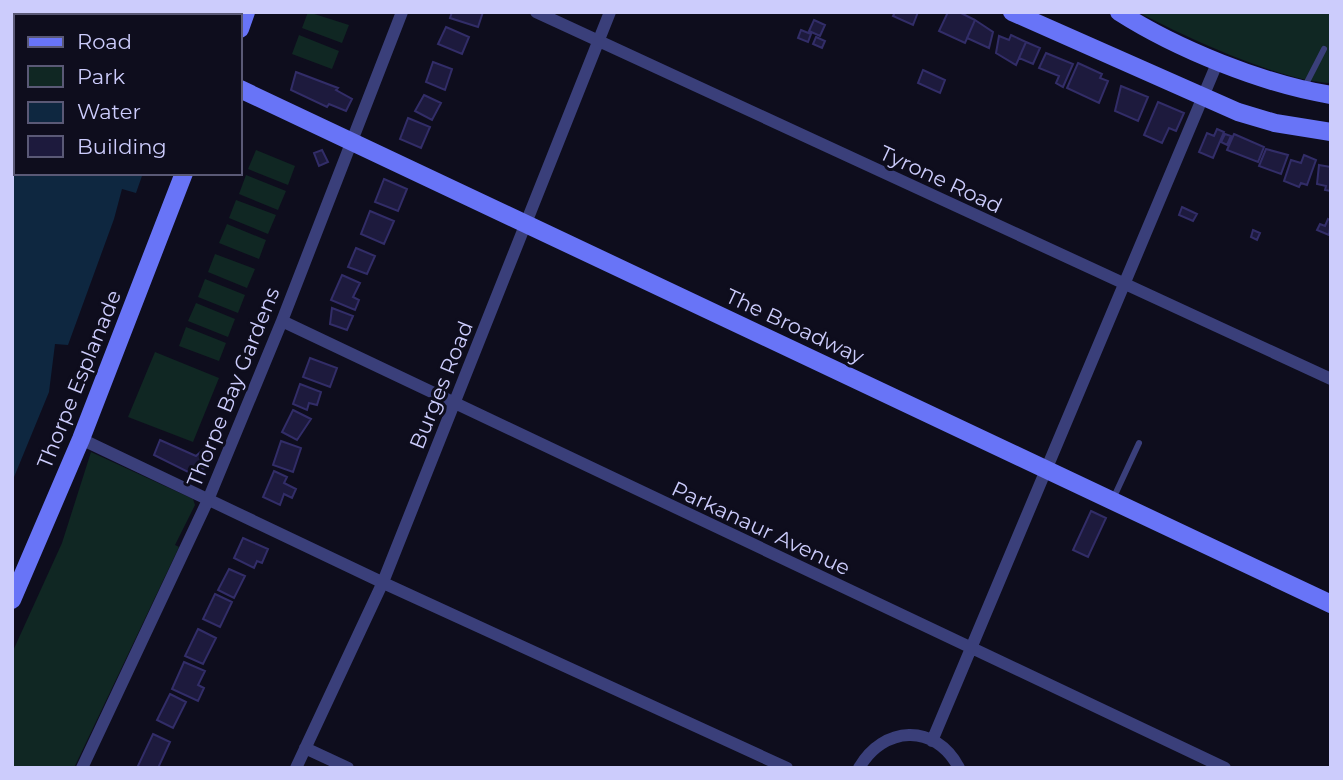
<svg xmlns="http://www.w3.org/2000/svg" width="1343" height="780" viewBox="0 0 1343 780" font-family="Montserrat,sans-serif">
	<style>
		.green { fill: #102723 }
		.water { fill: #0e2740 }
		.building { fill: #1d1a3d; stroke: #322d68; stroke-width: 2 }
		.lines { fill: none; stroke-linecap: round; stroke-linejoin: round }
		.lane { stroke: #3a3f7a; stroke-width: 6 }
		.street { stroke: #3a3f7a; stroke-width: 12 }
		.secondary { stroke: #6874f7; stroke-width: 18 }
		.labels { text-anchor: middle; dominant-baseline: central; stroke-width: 6; stroke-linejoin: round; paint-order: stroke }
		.street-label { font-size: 21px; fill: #ccccfc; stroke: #0e0d1d }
	</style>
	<rect width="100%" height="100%" fill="#0e0d1d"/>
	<path class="green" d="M308,12L349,25L342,43L302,28Z
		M1138,12H1331V83C1282,82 1183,36 1138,12Z
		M299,35L339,51L332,69L292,54Z
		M256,150L295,166L288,185L248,169Z
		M246,175L286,191L278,210L239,194Z
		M236,200L276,215L268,234L229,218Z
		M227,224L266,240L259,259L219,243Z
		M215,254L255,269L247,288L208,272Z
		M205,279L245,295L238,313L198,297Z
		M196,303L235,319L228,337L188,321Z
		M186,327L226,343L219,361L179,346Z
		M155,352L219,378L193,442L128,417Z
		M91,452L193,499L195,505L175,545L179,547L74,768H12V653L62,543Z"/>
	<path class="water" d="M12,12H194L193,16H16V173H143L136,193L122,189L114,219L68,345L55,344L49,392L12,482Z"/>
	<path class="building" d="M452,12H483L478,27L450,18Z
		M895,12H918L913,25L893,16Z
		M948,12H959L975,20L965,43L939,31Z
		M814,20L825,25L820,36L809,31Z
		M975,20L993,32L989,48L967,38Z
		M446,27L469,37L462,54L438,44Z
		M801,30L811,34L808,42L798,38Z
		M1011,35L1026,42L1016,65L996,53L999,36L1009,40Z
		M816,37L825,41L822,48L813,44Z
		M1026,42L1040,48L1033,64L1019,58Z
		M1046,53L1073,64L1063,87L1056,83L1059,76L1039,68Z
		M433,62L452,69L445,90L426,82Z
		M1078,63L1102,74L1100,78L1108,81L1099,103L1067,88Z
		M923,70L945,80L940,93L918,83Z
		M296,72L338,88L336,90L352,99L346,111L329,104L327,107L291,90Z
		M1121,86L1148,97L1138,121L1115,111Z
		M424,95L441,103L432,120L415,111Z
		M1158,102L1184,113L1176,131L1169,128L1162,143L1144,135Z
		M408,118L430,127L421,148L400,139Z
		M1217,129L1224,132L1213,158L1199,152L1207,133L1214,136Z
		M1225,134L1231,136L1227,145L1221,142Z
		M1234,134L1264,147L1258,162L1227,150Z
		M1266,149L1288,155L1281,174L1259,166Z
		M322,150L328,162L319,166L314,153Z
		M1304,155L1316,160L1307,185L1301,183L1299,187L1284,181L1291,160L1301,163Z
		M1319,165L1331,167V191L1325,190L1326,186L1317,184Z
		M384,179L407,189L398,211L375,202Z
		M1182,207L1197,214L1193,221L1179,215Z
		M370,211L394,221L384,244L361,234Z
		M1328,219L1331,221L1329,235L1317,230L1320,224L1325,226Z
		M1253,230L1260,233L1257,240L1251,237Z
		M356,248L375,256L367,274L348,267Z
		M342,275L360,283L353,297L359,300L355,310L331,300Z
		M332,308L353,316L347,330L330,324Z
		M310,358L337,368L330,387L303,377Z
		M300,384L321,392L317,405L309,403L307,410L293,404Z
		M293,410L311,419L297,440L282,432Z
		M160,440L196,456L204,449L213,453L207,467L192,474L154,455Z
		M281,441L301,448L293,472L273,465Z
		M274,471L287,477L284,483L296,489L292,498L284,494L280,505L263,497Z
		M1091,511L1106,518L1088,557L1073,550Z
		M243,538L268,549L262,563L257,561L254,568L234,558Z
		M229,569L245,576L234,598L218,590Z
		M215,594L232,602L220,627L203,619Z
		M198,629L216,638L203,664L185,656Z
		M184,662L205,671L198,685L204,688L198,701L172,689Z
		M170,694L186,702L173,728L157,720Z
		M153,734L170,742L158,768H137Z"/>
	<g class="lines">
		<path class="lane" d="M1304,88L1324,49
			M1113,499L1139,443"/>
		<path class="street" d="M536,12L1331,379
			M282,321L1225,768
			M81,439L390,586L787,768
			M932,741L1218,61
			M305,748L348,768
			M82,768L208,500L282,321L402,12
			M296,768L383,582L610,12
			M859,768C883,726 935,722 959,768"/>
		<path class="secondary" d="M1012,12L1238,112L1275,123L1331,132
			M1119,12C1177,49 1263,84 1331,95
			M240,29L246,12
			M240,89L1331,604
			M12,600L81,439L184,173"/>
	</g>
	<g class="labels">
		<g class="street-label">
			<text transform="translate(941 179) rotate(25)">Tyrone Road</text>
			<text transform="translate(795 326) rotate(25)">The Broadway</text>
			<text transform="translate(79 379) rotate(-68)">Thorpe Esplanade</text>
			<text transform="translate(441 385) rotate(-68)">Burges Road</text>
			<text transform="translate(233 387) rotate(-68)">Thorpe Bay Gardens</text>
			<text transform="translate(761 528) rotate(25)">Parkanaur Avenue</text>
		</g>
	</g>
	<rect width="1343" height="780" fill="none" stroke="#ccccfc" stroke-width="28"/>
	<rect x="14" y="14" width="228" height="161" fill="#0e0d1d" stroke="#5a5976" stroke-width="2"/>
	<rect x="28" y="37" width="35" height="10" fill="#6874f7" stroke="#5a5976" stroke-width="2"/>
	<text x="77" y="49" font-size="21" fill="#ccccfc">Road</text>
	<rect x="28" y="66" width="35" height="21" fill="#102723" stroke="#5a5976" stroke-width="2"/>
	<text x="77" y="84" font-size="21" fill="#ccccfc">Park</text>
	<rect x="28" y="102" width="35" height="21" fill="#0e2740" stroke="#5a5976" stroke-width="2"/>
	<text x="77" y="119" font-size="21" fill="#ccccfc">Water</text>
	<rect x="28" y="136" width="35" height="21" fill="#1d1a3d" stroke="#5a5976" stroke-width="2"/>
	<text x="77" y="154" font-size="21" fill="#ccccfc">Building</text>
</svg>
